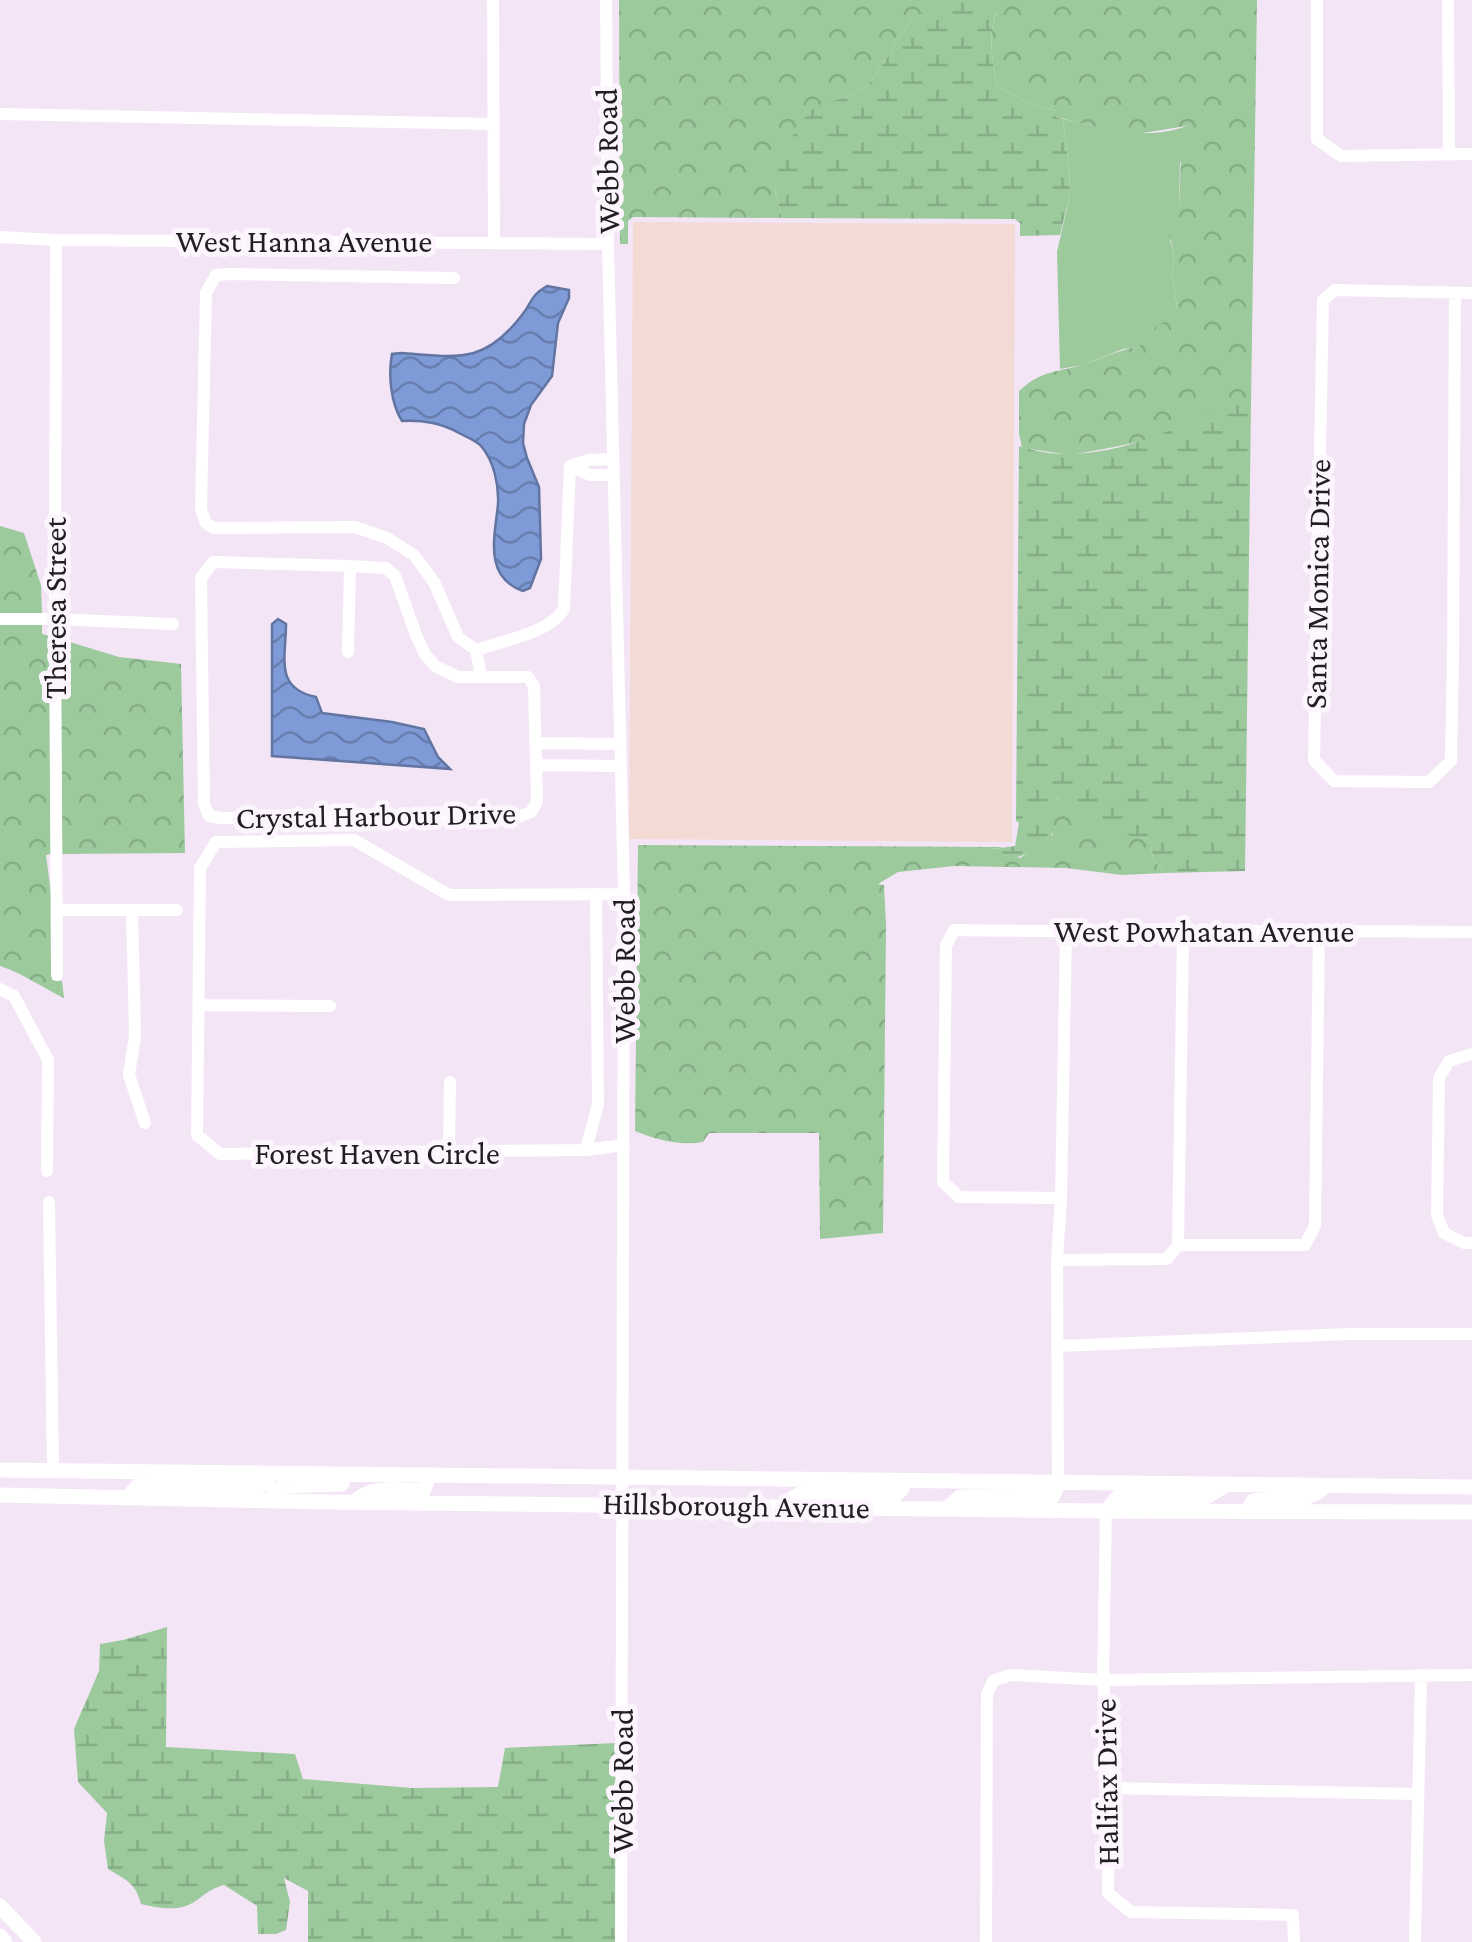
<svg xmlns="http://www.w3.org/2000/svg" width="1472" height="1942" viewBox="0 0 1472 1942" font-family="'Crimson Pro',serif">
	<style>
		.medical { fill: #f4dad5 }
		.grass { fill: #9cca9d }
		.forest { fill: url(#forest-crowns) }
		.wetland { fill: url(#wetland-marsh) }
		.water { fill: url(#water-waves); stroke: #6275a2; stroke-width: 2.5 }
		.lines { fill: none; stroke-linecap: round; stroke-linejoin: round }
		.minor { stroke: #fff; stroke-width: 12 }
		.major { stroke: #fff; stroke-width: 15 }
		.labels { text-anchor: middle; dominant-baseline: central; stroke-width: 10; stroke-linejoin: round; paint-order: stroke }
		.street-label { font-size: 32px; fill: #221d23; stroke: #fdf5fe }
	</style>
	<defs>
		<pattern id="forest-crowns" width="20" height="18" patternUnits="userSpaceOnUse" patternTransform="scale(2.5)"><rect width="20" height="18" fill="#9cca9d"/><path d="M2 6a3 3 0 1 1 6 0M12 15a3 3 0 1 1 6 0" fill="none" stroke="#86ad87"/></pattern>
		<pattern id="wetland-marsh" width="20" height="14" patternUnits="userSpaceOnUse" patternTransform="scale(2.5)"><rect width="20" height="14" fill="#9cca9d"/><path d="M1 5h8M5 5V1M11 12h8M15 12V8" fill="none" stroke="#86ad87"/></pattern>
		<pattern id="water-waves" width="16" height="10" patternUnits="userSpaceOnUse" patternTransform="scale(2.5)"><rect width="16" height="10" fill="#7e9bd8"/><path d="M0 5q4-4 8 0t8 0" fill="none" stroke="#677eaf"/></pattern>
	</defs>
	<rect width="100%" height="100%" fill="#f3e5f5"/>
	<path class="medical" d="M633,222L1015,224L1012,842L629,839Z"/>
	<path class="grass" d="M1063,119C1108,128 1146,143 1192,124L1180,164L1179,207L1170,240L1174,251L1172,275L1177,306L1174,315L1139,347L1123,349L1083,365L1060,369L1057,252L1070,194L1069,165Z"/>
	<path class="forest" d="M619,0H1257L1251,404L1227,403L1192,422L1153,439L1114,447L1071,455L1022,448L1019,433V391C1043,369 1057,373 1085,364C1104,358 1119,349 1139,347L1156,327L1174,315L1177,306L1172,275L1174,251L1169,234L1179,206L1182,136L1192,125L1131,135L1056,117V111L1024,101L997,86C992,60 988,37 996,12L913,17L871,82L850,96L815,107L774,187L782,218L633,217L628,221V244H620Z
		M0,526L24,533L41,585L42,613H0Z
		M0,625H42V634L50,636L51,854L46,855L52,901V980L62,981L64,998C43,988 22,973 0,966Z
		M60,639L119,657L181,664L185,853L62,854Z
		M1060,798C1084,814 1121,837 1150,839L1153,859L1165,873L1122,875L1066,868L954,866L898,872L878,884L884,885L886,925L883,1233L820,1239L819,1133H709L703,1142C680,1146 657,1140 635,1131L638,845L1004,847L988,850L1020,858L1053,835C1044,823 1040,811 1053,799Z"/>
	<path class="wetland" d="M948,1L977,3L996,11C988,37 992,60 997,86L1024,101L1056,111V117L1063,119L1069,165L1070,194L1060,235L1020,236V223L1015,219L782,218L774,187L779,164L797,127L815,106L850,96L871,82L913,17Z
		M1228,402L1251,404L1245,871L1165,873L1153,859L1150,839C1115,836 1088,817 1059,798L1053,799C1032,825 1062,830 1051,854L1039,856L1029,852C1017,859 1000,864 987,856V850L1015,846L1019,823L1016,821L1019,446C1087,470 1168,435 1228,402Z
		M167,1627L166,1747L295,1754L303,1779L412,1788L498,1787L505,1748L617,1743L616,1942H308V1891L284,1878L290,1902L286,1930L276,1934H258L257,1906L224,1885C205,1890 200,1901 186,1906C173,1911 154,1907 141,1904C136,1883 126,1880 108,1869L104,1841L107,1813L78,1782L74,1729L99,1671L100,1644L123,1640Z"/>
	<path class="water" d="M547,286L569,290V298L558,323L552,376L531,405L524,424L523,443L527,458L539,487L541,559L530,588L523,591C483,577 495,536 498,504C499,485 494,461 481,446C477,441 467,437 461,434C442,423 424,420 402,421C391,404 388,375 392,354L401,353C457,357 484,365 522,315C533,301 530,296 547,286Z
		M278,619L286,624C286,658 274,688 316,697L322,713L392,722L424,729L438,757L450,769L272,756V624Z"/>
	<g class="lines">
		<path class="minor" d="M493,0L494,242
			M606,0L608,244L624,894L621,1942
			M1317,0V139L1341,156L1472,154
			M1448,0L1449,155
			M0,114L493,124
			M0,237L56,240L608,244
			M56,240L55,619L57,975
			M454,278L229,274L216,275L206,293L201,510L206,523L213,528L355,527L387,538L414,555L434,582L458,637L476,650L481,676
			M1455,293L1453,657L1451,761L1429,782L1334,781L1314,760L1323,300L1335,290L1472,293
			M570,466L590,475H614
			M570,466L589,460L613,459
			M0,619H55L173,624
			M476,650C502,641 550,633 564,609L570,466
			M348,652L350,566L213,562L201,578L204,804L209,816L220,818L518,817L531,812L537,802L534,686L528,677H458L435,666L425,654L416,635L395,576L386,568L350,566
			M536,743L620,744
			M536,765L621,766
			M57,910H177
			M132,910L135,1036L129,1075L145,1123
			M0,989L14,996L48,1060L47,1171
			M198,1005L330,1006
			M1472,1054L1449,1061L1439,1078L1437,1215L1444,1233L1464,1243H1472
			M624,1145L586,1150L220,1154L197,1135L200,868L216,842L354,840L449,895L624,894
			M586,1150L598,1104L596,894
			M449,1153L450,1082
			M1061,1198L959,1197L943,1182L946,946L954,930C1127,933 1299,930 1472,932
			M49,1202L53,1470
			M1178,1245H1305L1315,1226L1319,930
			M1057,1260L1167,1259L1178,1245L1183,933
			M1057,1346L1348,1334H1472
			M1058,1483L1057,1260L1061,1198L1066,932
			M1106,1511L1103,1680L1110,1788L1108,1893L1131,1912L1293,1915L1294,1942
			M1110,1788L1418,1794
			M986,1942L987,1694L993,1681L1010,1675L1103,1680L1472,1675
			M1415,1942L1421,1675"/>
		<path class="major" d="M0,1470L1472,1487
			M0,1495L329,1502L1106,1511L1472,1512
			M128,1497L138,1486L257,1487L265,1484L270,1474
			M358,1499C374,1485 403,1491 423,1491L429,1476
			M269,1500L282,1486L342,1484
			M789,1506L793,1498L800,1494H897L902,1489L904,1481
			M948,1508L960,1497L1053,1496L1058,1483
			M1106,1511L1118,1497H1206L1226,1485
			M1247,1511L1253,1501C1276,1496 1308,1506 1325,1486
			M0,1906L34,1942
			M0,1936L5,1942"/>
	</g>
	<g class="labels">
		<g class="street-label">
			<text transform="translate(607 161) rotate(-91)">Webb Road</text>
			<text x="304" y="241">West Hanna Avenue</text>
			<text transform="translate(1317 584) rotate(-89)">Santa Monica Drive</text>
			<text transform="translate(55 608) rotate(-90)">Theresa Street</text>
			<text transform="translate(376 815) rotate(-1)">Crystal Harbour Drive</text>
			<text x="1204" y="931">West Powhatan Avenue</text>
			<text transform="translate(624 971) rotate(-90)">Webb Road</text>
			<text x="377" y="1153">Forest Haven Circle</text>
			<text transform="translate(736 1505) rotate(1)">Hillsborough Avenue</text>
			<text transform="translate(622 1781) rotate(-90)">Webb Road</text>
			<text transform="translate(1106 1782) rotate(-91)">Halifax Drive</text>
		</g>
	</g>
</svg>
